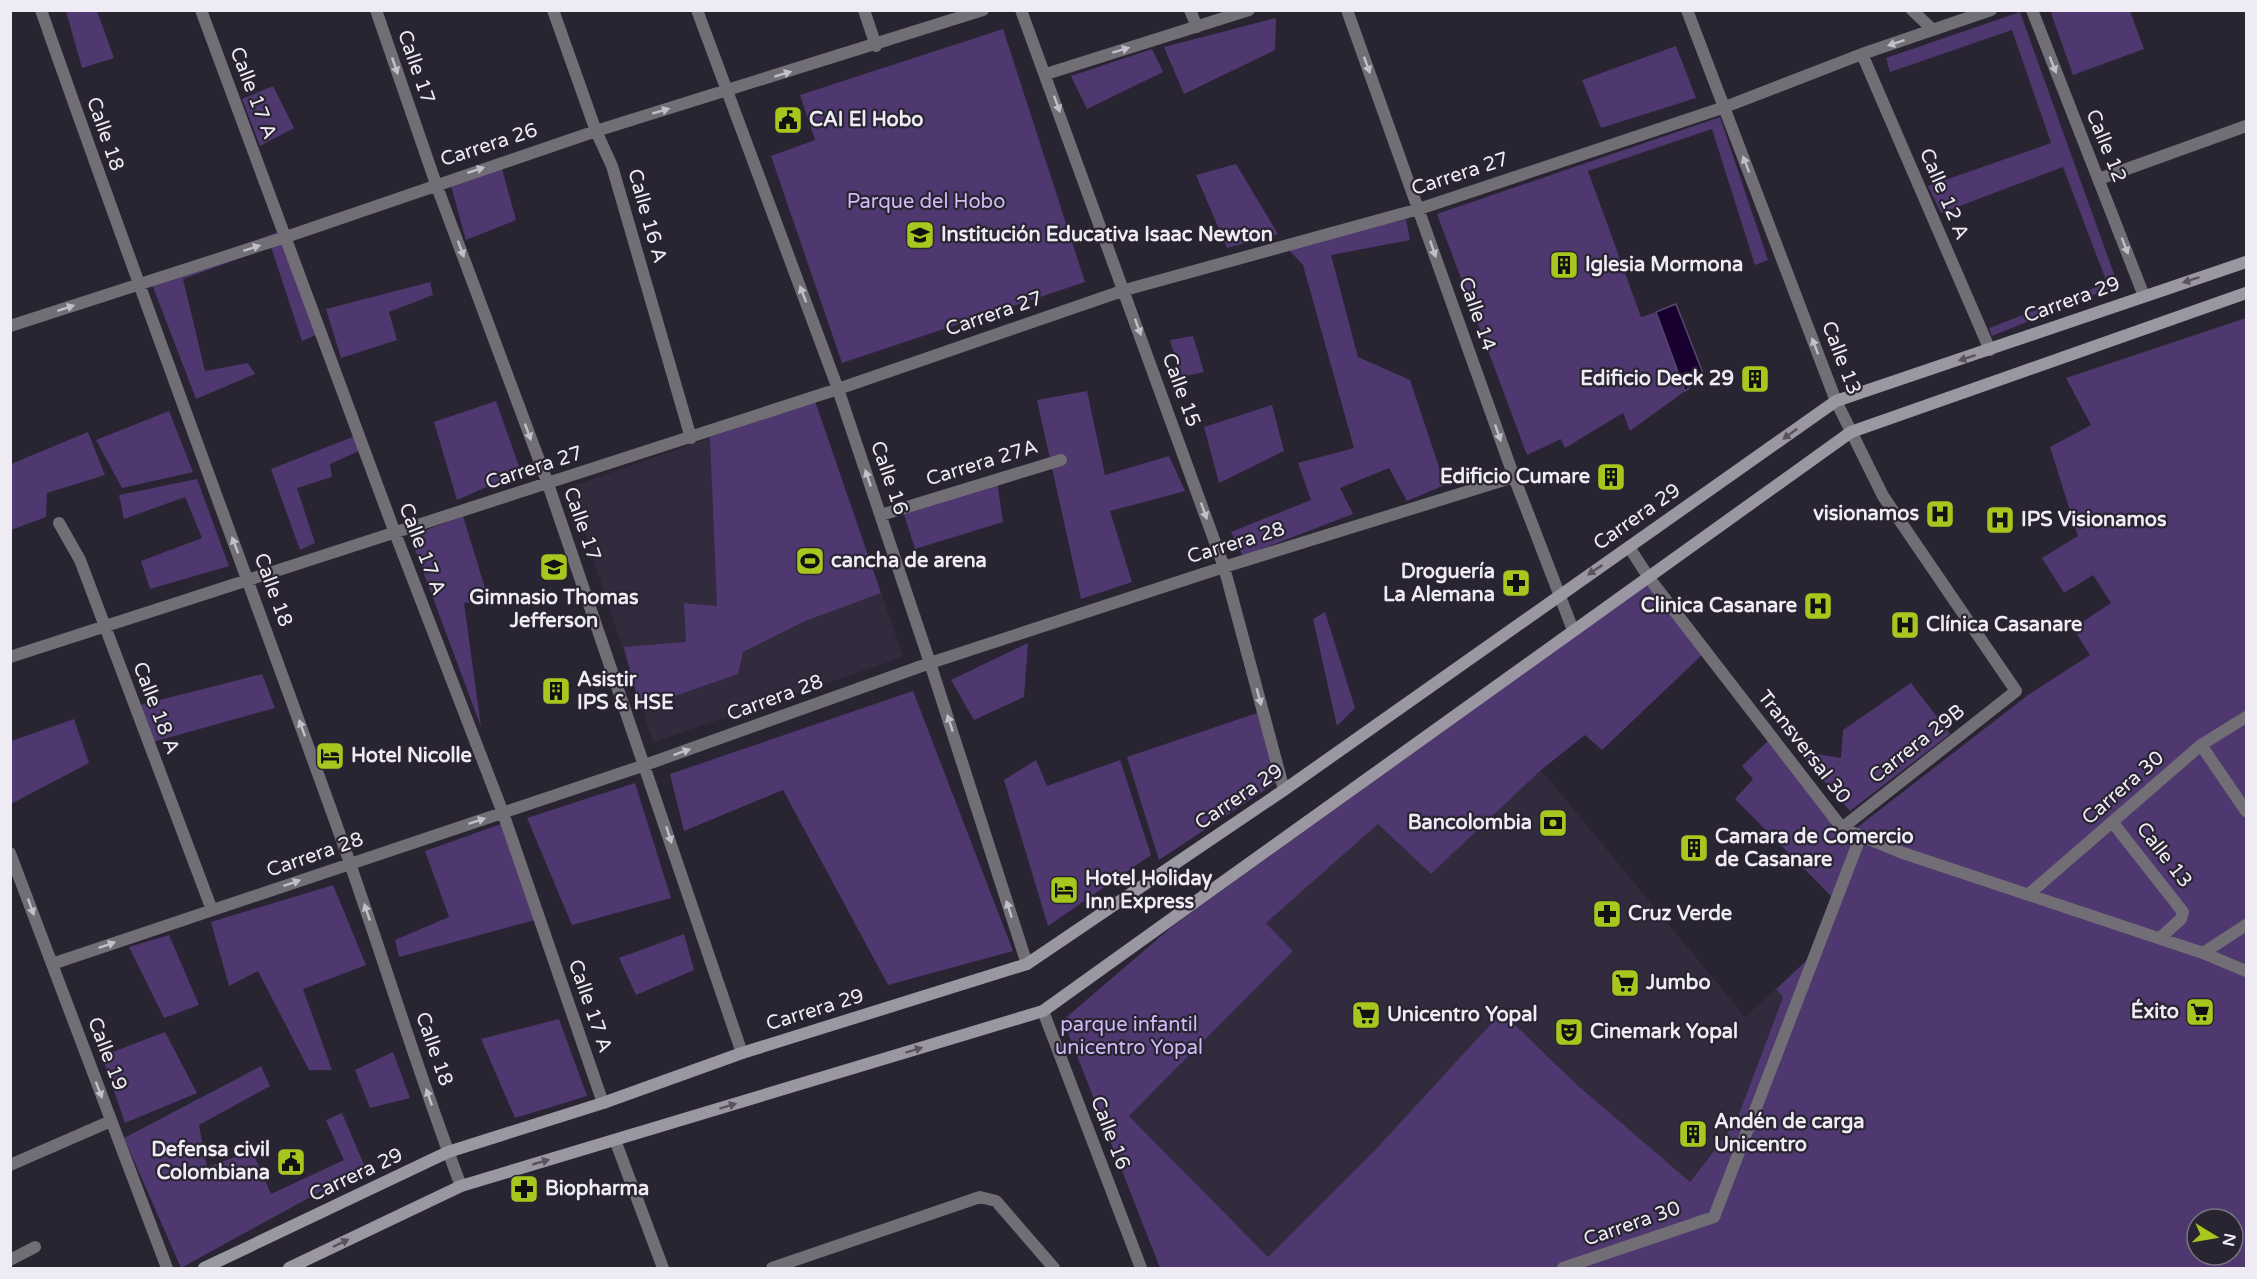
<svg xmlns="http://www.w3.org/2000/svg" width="2257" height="1279" viewBox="0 0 2257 1279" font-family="'Varela Round',sans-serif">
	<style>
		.built { fill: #322b3e }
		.green { fill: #4e386f; fill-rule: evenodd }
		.water { fill: #180031; stroke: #58466c; stroke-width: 1.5 }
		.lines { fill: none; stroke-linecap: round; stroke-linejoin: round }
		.street { stroke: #716e75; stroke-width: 12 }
		.secondary { stroke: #9b97a2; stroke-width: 12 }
		.oneway { fill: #c2bfc8 }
		.oneway2 { fill: #57525e }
		.labels { text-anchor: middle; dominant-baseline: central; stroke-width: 4.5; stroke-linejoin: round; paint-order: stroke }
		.street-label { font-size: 20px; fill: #eeebf4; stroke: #292431 }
		.poi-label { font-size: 20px; font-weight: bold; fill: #eeebf4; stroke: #292431; text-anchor: start }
		.park-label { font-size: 20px; fill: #d0baf8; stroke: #292431 }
	</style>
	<rect width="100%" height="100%" fill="#292431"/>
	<path class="built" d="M815,401L903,657L653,742L570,487Z
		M1541,770L1745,1017L1776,989L1783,996L1736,1122L1689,1182L1575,1083L1513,1022L1377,1148L1268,1257L1129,1116L1293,950L1266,923L1378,824L1431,874Z"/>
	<path class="green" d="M2058,10L2130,11L2144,49L2073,75L2051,13Z
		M66,11H97L114,58L82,68Z
		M2020,12L2118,285L1992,336L1989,328L2107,283L2063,167L1941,213L1928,186L2051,143L2012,30L1890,72L1886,58Z
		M1276,18L1275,50L1184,94L1164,47Z
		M1003,29L1085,282L842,363L771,156L815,140L800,95Z
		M1676,46L1696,98L1601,128L1582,80Z
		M1152,49L1163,72L1087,109L1071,76Z
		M273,86L294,128L260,146L242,99Z
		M1720,117L1768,260L1755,265L1712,129L1588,171L1641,317L1656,312L1685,391L1630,431L1623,413L1565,448L1561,439L1527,455L1437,214Z
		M1236,164L1278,234L1227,248L1196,175Z
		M501,165L516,220L466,240L450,182Z
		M1406,219L1410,240L1331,255L1358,357L1410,380L1445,485L1407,501L1389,468L1340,488L1353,514L1243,556L1231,532L1311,500L1298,463L1354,448L1303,265L1287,248Z
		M278,232L318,334L302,341L271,247L183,279L205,371L248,363L255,374L196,399L150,279Z
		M430,282L433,295L389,312L397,340L341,358L326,309Z
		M2246,318V1268H1160L1063,1020L1174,925L1648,584L1702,655L1602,750L1585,735L1541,770L1431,874L1378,824L1266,923L1293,951L1129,1116L1268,1257L1377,1148L1502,1012L1575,1083L1690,1182L1736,1122L1783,997L1776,989L1807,960L1832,897L1735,799L1753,779L1742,766L1768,741L1838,832L1855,841L1850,833L2028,695L2090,655L2073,628L2111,603L2093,575L2064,593L2042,558L2078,536L2050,447L2091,425L2066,378ZM2197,1219H2233V1255H2197Z
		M1193,336L1204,372L1181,377L1170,340Z
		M1087,391L1105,475L1169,456L1185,491L1110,511L1132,582L1081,599L1037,400Z
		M496,401L521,472L457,500L434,422Z
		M815,401L881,593L805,621L743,652L738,674L640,708L624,647L686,642L684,603L717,606L710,437Z
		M1272,405L1284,451L1219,483L1204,427Z
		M169,411L193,472L122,488L96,440Z
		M88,432L105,475L47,493L46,517L11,530V464Z
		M355,436L359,451L330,464L332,477L297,488L315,543L300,550L271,469Z
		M197,479L229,566L150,589L141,561L202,538L185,497L124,519L119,495Z
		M997,481L1003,522L915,549L903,511Z
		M463,516L489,601L464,603L481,727L410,536Z
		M1325,612L1355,708L1337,726L1313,619Z
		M1028,643L1024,697L974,720L951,680Z
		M262,674L275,708L153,742L136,706Z
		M1911,683L1950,734L1850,811L1798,751L1841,758L1843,730Z
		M913,691L1013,951L888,985L783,790L684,831L670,774Z
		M1257,713L1277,782L1159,860L1127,757Z
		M74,719L89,763L11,804V741Z
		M1036,760L1047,786L1120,760L1151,855L1048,926L1004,780Z
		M635,783L671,898L572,925L527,818Z
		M504,823L535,920L399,957L395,940L449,917L425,851Z
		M333,885L366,965L303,989L332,1070H309L258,971L229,986L211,922Z
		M684,934L694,970L636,995L619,958Z
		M169,935L199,1005L164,1018L129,947Z
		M559,1019L587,1096L515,1118L481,1039Z
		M165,1032L197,1093L125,1123L102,1056Z
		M393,1052L410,1098L370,1108L355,1070Z
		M261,1066L270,1086L199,1125L207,1167L252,1151L271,1194L344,1160L326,1120L342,1113L365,1167L181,1268L124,1138Z"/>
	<path class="water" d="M1676,304L1704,376L1685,391L1656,312Z"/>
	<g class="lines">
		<path class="street" d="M41,10C136,281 237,549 334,818C378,940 415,1065 461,1186
			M201,10L395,533L503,813L603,1103
			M376,10L436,184L548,484L742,1053
			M553,10L596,131L612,166L691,438
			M697,10L838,389L930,663L1027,964
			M864,10L876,46
			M1021,10L1224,567L1284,790
			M1190,10L1197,27
			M1347,10L1514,477L1573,630
			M1687,10L1836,401L1883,496L2016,691L1842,828
			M1912,10L1933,30
			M2032,10L2144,296
			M1862,54L1990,350
			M1046,74L1249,10
			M2099,179L2246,126
			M10,326L286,237L596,131L983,10
			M881,515L1061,460
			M59,523L80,560L212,910
			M1629,547L1649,578L1842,828L1900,852L2203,953L2246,971
			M10,657L838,389L1125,290L1419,209L1725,107L1862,54L1991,10
			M2201,745L2246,811
			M2113,823L2183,912L2181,919L2160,938
			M10,853L167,1268
			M2029,894L2201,745L2246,717
			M2203,953L2246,925
			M52,964L645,765L930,663L1224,567L1514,477
			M1043,1011L1141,1268
			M615,1140L663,1268
			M10,1165L111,1121
			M10,1260L35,1247
			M772,1268L980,1197L996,1201L1054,1268
			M1563,1268L1714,1217L1860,838"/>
		<path class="secondary" d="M204,1268L448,1152L603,1103L742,1053L1027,964L1284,790L1836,401L2246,262
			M289,1268L461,1186L1043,1011L1851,432L2246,293"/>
	</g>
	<defs><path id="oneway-solid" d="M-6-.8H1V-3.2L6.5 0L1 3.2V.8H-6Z" transform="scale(1.5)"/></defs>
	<g class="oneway">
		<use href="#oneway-solid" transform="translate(1896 43) rotate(162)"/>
		<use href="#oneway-solid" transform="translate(1121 50) rotate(-17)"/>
		<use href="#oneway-solid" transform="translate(1367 65) rotate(70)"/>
		<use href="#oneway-solid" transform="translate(2053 65) rotate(68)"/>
		<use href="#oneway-solid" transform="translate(395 66) rotate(71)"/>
		<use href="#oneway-solid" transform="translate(783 74) rotate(-17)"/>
		<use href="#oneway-solid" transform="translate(1057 104) rotate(70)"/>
		<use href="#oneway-solid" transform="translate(661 111) rotate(-16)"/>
		<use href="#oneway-solid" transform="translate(1746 164) rotate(-111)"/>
		<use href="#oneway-solid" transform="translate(476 170) rotate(-18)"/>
		<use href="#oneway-solid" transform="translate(2125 246) rotate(69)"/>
		<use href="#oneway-solid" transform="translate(252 248) rotate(-18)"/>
		<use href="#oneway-solid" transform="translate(461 249) rotate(70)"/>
		<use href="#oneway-solid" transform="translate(1433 249) rotate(71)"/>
		<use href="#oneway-solid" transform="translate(803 294) rotate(-111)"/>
		<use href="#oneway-solid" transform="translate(66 308) rotate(-18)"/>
		<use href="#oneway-solid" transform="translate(1138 327) rotate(70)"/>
		<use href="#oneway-solid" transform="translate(1815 346) rotate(-111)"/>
		<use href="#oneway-solid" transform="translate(528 432) rotate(70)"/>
		<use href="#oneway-solid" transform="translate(1498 433) rotate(71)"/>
		<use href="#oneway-solid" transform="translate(868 478) rotate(-109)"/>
		<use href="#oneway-solid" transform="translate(1204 511) rotate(70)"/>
		<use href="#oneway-solid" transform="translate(235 545) rotate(-111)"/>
		<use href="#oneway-solid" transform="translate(1259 697) rotate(75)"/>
		<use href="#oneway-solid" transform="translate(950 723) rotate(-108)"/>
		<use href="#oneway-solid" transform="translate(302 728) rotate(-110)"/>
		<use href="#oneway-solid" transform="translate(682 752) rotate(-20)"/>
		<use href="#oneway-solid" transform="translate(477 821) rotate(-18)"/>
		<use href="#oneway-solid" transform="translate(669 835) rotate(72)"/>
		<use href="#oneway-solid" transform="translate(292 883) rotate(-19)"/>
		<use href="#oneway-solid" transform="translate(31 907) rotate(70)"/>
		<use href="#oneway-solid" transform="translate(1009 909) rotate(-108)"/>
		<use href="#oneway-solid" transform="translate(367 912) rotate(-109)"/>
		<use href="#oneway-solid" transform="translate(107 945) rotate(-19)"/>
		<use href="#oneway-solid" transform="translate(99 1090) rotate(69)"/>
		<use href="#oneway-solid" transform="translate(429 1097) rotate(-109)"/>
	</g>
	<g class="oneway2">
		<use href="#oneway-solid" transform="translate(2191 280) rotate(162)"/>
		<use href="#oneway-solid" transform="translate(1967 358) rotate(162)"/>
		<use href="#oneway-solid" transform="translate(1790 434) rotate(144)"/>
		<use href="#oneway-solid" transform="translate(1595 570) rotate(146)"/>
		<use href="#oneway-solid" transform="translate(914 1050) rotate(-17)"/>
		<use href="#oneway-solid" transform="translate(728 1106) rotate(-17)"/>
		<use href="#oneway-solid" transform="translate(541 1162) rotate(-16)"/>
		<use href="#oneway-solid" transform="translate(341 1243) rotate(-26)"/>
	</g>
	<defs>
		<g id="civic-square" transform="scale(1.5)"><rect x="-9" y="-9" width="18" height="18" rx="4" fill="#a7c71e" stroke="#292431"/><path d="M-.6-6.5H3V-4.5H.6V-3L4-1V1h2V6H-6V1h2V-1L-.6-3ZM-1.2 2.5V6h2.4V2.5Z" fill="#111"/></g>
		<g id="school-square" transform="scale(1.5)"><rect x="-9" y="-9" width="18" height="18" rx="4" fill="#a7c71e" stroke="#292431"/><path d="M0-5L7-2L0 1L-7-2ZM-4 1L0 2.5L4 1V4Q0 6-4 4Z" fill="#111"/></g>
		<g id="building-square" transform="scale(1.5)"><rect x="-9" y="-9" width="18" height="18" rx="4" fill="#a7c71e" stroke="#292431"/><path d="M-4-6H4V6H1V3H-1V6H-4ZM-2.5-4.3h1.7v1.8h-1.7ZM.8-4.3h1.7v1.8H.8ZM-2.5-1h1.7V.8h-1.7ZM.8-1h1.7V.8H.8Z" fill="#111"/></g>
		<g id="hospital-square" transform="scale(1.5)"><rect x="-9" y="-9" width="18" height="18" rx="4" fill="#a7c71e" stroke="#292431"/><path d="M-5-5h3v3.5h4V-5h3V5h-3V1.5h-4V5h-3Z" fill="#111"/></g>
		<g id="stadium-square" transform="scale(1.5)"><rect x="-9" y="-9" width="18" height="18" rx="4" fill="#a7c71e" stroke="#292431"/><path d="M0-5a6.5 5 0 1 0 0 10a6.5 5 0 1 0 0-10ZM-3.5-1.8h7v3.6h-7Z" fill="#111"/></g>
		<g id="pharmacy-square" transform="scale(1.5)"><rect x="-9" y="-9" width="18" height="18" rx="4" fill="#a7c71e" stroke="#292431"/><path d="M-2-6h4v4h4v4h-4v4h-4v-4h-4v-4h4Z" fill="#111"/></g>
		<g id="hotel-square" transform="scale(1.5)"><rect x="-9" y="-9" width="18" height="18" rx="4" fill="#a7c71e" stroke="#292431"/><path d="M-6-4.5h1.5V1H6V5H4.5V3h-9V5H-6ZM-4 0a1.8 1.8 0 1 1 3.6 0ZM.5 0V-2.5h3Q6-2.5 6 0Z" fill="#111"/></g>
		<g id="bank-square" transform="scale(1.5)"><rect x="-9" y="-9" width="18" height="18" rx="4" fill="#a7c71e" stroke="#292431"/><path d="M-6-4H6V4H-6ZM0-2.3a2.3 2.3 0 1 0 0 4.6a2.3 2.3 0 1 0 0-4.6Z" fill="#111"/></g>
		<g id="supermarket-square" transform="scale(1.5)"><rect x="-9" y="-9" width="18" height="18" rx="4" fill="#a7c71e" stroke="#292431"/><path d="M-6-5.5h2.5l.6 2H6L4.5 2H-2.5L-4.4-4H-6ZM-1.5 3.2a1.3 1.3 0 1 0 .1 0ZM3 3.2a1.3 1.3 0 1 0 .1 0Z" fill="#111"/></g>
		<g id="theatre-square" transform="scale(1.5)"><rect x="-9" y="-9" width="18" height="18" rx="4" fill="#a7c71e" stroke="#292431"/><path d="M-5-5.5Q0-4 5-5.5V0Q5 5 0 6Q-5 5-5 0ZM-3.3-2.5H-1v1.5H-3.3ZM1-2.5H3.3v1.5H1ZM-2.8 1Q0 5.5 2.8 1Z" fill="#111"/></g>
	</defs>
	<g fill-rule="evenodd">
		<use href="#civic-square" x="788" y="120"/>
		<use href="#school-square" x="920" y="235"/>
		<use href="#building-square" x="1564" y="265"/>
		<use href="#building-square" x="1755" y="379"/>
		<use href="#building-square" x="1611" y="477"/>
		<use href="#hospital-square" x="1940" y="514"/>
		<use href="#hospital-square" x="2000" y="520"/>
		<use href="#stadium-square" x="810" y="561"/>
		<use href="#school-square" x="554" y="567"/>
		<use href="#pharmacy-square" x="1516" y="583"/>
		<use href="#hospital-square" x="1818" y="606"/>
		<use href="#hospital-square" x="1905" y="625"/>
		<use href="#building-square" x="556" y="691"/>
		<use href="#hotel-square" x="330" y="756"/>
		<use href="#bank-square" x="1553" y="823"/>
		<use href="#building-square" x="1694" y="848"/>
		<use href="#hotel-square" x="1064" y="890"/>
		<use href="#pharmacy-square" x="1607" y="914"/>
		<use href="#supermarket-square" x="1625" y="983"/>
		<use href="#supermarket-square" x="2200" y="1012"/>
		<use href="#supermarket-square" x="1366" y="1015"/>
		<use href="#theatre-square" x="1569" y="1032"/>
		<use href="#building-square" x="1693" y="1134"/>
		<use href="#civic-square" x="291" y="1162"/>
		<use href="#pharmacy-square" x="524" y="1189"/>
	</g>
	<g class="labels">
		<g class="street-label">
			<text transform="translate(416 67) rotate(71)">Calle 17</text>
			<text transform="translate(253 93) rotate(69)">Calle 17 A</text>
			<text transform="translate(105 134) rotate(71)">Calle 18</text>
			<text transform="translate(489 145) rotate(-18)">Carrera 26</text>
			<text transform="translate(2106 146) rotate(68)">Calle 12</text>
			<text transform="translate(1460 174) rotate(-18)">Carrera 27</text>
			<text transform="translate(1944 194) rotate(67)">Calle 12 A</text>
			<text transform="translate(647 216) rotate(74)">Calle 16 A</text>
			<text transform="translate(2072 300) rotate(-20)">Carrera 29</text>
			<text transform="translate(994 314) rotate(-19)">Carrera 27</text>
			<text transform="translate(1477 314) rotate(71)">Calle 14</text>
			<text transform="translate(1841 358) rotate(69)">Calle 13</text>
			<text transform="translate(1181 390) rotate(70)">Calle 15</text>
			<text transform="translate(982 463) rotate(-17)">Carrera 27A</text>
			<text transform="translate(534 468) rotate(-18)">Carrera 27</text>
			<text transform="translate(889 478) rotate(71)">Calle 16</text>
			<text transform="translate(1637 517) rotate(-35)">Carrera 29</text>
			<text transform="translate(582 524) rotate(71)">Calle 17</text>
			<text transform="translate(1236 543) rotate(-17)">Carrera 28</text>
			<text transform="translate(422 549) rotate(69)">Calle 17 A</text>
			<text transform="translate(273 590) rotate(70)">Calle 18</text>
			<text transform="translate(775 698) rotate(-20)">Carrera 28</text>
			<text transform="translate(156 708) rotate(69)">Calle 18 A</text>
			<text transform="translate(1917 744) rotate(-38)">Carrera 29B</text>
			<text transform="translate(1804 747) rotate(52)">Transversal 30</text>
			<text transform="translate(2123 788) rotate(-41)">Carrera 30</text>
			<text transform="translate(1239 797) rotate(-34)">Carrera 29</text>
			<text transform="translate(315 855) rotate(-19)">Carrera 28</text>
			<text transform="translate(2164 855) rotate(52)">Calle 13</text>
			<text transform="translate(590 1006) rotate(71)">Calle 17 A</text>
			<text transform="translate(815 1010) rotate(-17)">Carrera 29</text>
			<text transform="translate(434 1049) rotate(71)">Calle 18</text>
			<text transform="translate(107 1054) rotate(69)">Calle 19</text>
			<text transform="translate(1110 1133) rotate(69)">Calle 16</text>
			<text transform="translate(356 1175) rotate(-25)">Carrera 29</text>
			<text transform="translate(1632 1224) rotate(-19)">Carrera 30</text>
		</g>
		<g class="poi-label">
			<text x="809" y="120">CAI El Hobo</text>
			<text x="941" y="235">Institución Educativa Isaac Newton</text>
			<text x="1585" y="265">Iglesia Mormona</text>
			<text x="1734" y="379" text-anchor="end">Edificio Deck 29</text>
			<text x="1590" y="477" text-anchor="end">Edificio Cumare</text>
			<text x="1919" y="514" text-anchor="end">visionamos</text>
			<text x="2021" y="520">IPS Visionamos</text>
			<text x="831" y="561">cancha de arena</text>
			<text x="1495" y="572" text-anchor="end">Droguería<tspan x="1495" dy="23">La Alemana</tspan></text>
			<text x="554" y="598" text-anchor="middle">Gimnasio Thomas<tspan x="554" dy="23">Jefferson</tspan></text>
			<text x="1797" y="606" text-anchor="end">Clinica Casanare</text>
			<text x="1926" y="625">Clínica Casanare</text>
			<text x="577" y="680">Asistir<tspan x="577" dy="23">IPS &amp; HSE</tspan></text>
			<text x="351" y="756">Hotel Nicolle</text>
			<text x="1532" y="823" text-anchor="end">Bancolombia</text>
			<text x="1715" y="837">Camara de Comercio<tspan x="1715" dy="23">de Casanare</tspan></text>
			<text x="1085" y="879">Hotel Holiday<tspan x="1085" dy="23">Inn Express</tspan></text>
			<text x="1628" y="914">Cruz Verde</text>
			<text x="1646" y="983">Jumbo</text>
			<text x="2179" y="1012" text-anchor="end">Éxito</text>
			<text x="1387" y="1015">Unicentro Yopal</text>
			<text x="1590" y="1032">Cinemark Yopal</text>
			<text x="1714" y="1122">Andén de carga<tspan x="1714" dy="23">Unicentro</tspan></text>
			<text x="270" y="1150" text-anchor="end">Defensa civil<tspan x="270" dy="23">Colombiana</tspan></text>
			<text x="545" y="1189">Biopharma</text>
		</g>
		<g class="park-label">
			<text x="926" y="202">Parque del Hobo</text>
			<text x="1129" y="1025">parque infantil<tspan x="1129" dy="23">unicentro Yopal</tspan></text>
		</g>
	</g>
	<rect width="2257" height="1279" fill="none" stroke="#eeebf4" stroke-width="24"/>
	<g transform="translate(2215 1237) rotate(101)"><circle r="28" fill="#292431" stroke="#78747f" stroke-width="1.5"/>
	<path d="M0-4.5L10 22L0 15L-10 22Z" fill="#a7c71e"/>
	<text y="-9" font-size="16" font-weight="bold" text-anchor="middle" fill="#eeebf4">N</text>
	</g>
</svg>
